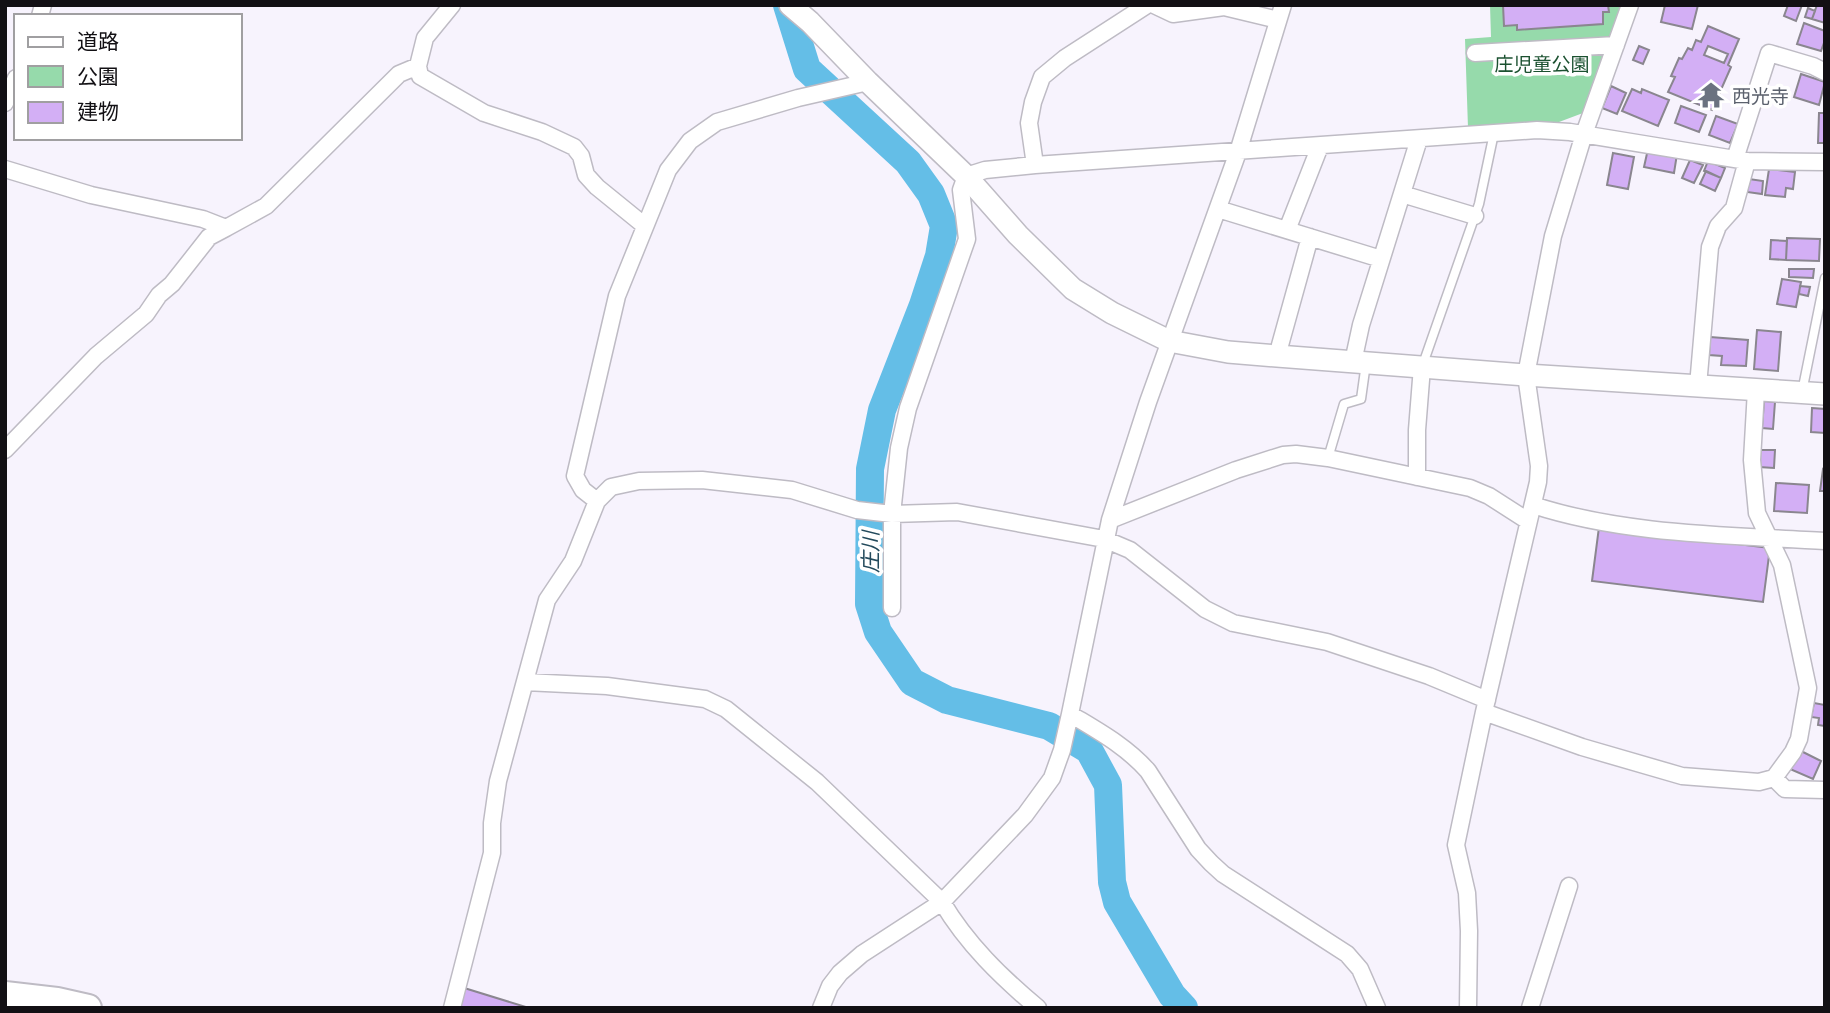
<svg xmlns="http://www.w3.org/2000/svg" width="1830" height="1013" viewBox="0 0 1830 1013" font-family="'Golos Text','Noto Sans JP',sans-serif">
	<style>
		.green { fill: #96daab }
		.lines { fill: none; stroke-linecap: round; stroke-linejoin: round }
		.river { stroke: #64bee7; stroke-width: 28 }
		.building { fill: #d3aff5; stroke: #8a868f; stroke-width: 2; fill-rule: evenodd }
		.service-casing { stroke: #bebbc4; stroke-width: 11 }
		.minor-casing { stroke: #bebbc4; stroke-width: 19 }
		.tertiary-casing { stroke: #bebbc4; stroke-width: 24 }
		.primary-casing { stroke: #bebbc4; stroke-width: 30 }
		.service { stroke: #fff; stroke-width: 8 }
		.minor { stroke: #fff; stroke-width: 16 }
		.tertiary { stroke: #fff; stroke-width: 21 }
		.primary { stroke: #fff; stroke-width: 26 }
		.labels { text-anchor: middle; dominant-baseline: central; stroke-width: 7; stroke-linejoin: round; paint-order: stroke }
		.park-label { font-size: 19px; fill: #1b5130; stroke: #fff }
		.worship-label { font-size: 19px; fill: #5b616d; stroke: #fff; text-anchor: start }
		.water-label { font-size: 21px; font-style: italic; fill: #234a5c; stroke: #fff }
	</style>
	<rect width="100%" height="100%" fill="#f7f3fd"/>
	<path class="green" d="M1490,5H1622L1583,113L1559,122L1468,128L1465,39L1491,37Z"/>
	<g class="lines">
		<path class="river" d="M787,5L807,69L908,162L931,194L944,226L939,256L923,305L882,410L870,469L869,604L878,632L912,682L947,700L1049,726L1089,750L1108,785L1112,882L1117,902L1172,995L1184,1008"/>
	</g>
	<path class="building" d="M1503,5H1608L1609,12H1603V24L1517,30V25L1504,26Z
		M1665,5H1698L1692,29L1661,22Z
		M1788,5H1802L1796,21L1784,16Z
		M1817,5H1825V23L1812,19Z
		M1808,8L1815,11L1812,19L1805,17Z
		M1804,23L1825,31V40L1821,51L1797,44Z
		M1708,26L1739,39L1728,65L1731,67L1712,110L1668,92L1675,77L1671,76L1679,58L1682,59L1688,48L1692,50L1696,40L1701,42ZM1708,46L1728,54L1724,63L1704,55Z
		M1639,46L1649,50L1643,64L1633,60Z
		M1801,74L1825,82L1819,105L1794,97Z
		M1611,86L1626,93L1617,114L1602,108Z
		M1632,89L1641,93L1642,89L1669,100L1658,126L1622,111Z
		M1681,106L1706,115L1699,132L1675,123Z
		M1819,113H1825V143H1818Z
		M1716,116L1738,124L1730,143L1709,135Z
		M1648,149L1677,154L1674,173L1644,167Z
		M1613,153L1634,157L1628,189L1607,185Z
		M1690,160L1703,165L1694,183L1682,178Z
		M1708,161L1725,168L1721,178L1704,171Z
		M1769,169L1795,172L1793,189L1786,188L1785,197L1765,195Z
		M1706,171L1721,178L1715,191L1700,184Z
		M1749,179L1763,181L1762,194L1747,192Z
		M1787,238L1820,239L1819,261L1786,260Z
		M1771,240L1787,241L1786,260L1770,259Z
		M1789,269H1814L1813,278L1789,277Z
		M1782,279L1801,282L1796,307L1777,304Z
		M1800,286L1810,287L1808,296L1799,294Z
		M1757,330L1781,332L1778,371L1754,369Z
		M1710,337L1748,340L1746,366L1721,365L1722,356L1709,355Z
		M1764,401L1775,402L1773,429L1762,428Z
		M1812,408L1825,409V433L1811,432Z
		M1760,450H1775L1774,468L1759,467Z
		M1823,469L1825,470V491H1820Z
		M1776,483L1809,485L1807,513L1774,511Z
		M1599,527L1770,548L1763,602L1592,581Z
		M1814,703L1825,705V726L1818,725L1819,718L1811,717Z
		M1799,750L1821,761L1813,779L1790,769Z
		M461,987L529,1008H456Z"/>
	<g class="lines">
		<g class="service-casing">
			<path id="service" d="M1423,364L1479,204L1494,133
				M1802,392L1825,278
				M1328,458L1344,404L1361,399L1366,363"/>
		</g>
		<g class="minor-casing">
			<path id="minor" d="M1154,5L1173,14L1224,7L1278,20
				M40,16L43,5
				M1475,53L1616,45
				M418,66L420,76L484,113L542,132L574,147L581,156L586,175L597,187L645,226
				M5,103L16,78
				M1735,159L1769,53L1813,66L1825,72
				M1035,165L1029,123L1033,102L1042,77L1065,58L1147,5
				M5,169L91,195L203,219L226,228L266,206L399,74L418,66L425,38L452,5
				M1402,194L1475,216
				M1218,209L1381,259
				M1287,230L1320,146
				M1277,356L1310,237
				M1353,362L1361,325L1419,139
				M1698,386L1710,247L1718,226L1734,208L1747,161L1825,162
				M5,450L96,356L146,314L159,295L172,284L209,237L226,228
				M1417,477V430L1422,367
				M597,501L583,490L575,476L617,296L668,170L690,141L717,122L798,98L868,82
				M1533,505C1624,535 1730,535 1825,541
				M1110,520L1236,470L1283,455L1296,454L1328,458L1470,488L1489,496L1528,521
				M892,608V514L899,448L908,408L967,239L961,190L966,176L985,170L1035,165L1537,130L1570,132L1747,161
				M525,682L607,686L705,699L726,709L817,782L942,902C967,944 1001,977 1038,1008
				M1484,712L1582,747L1682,776L1759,782L1774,778L1793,752L1799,739L1808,688L1782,565L1757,513L1752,460L1756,390
				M1070,714C1098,731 1126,746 1148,771L1198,849L1211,863L1223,874L1347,954L1360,969L1377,1008
				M1774,778L1785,789L1825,790
				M452,1008L492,853V823L498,781L547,600L573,561L597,501L611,487L639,481L702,480L792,490L857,510L892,514L957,512L1104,539L1130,550L1205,609L1233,623L1327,642L1429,676L1487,700
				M821,1008L830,986L840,973L862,954L942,902L1025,815L1052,778L1062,750L1070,714L1110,520L1148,402L1238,152L1283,5
				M1468,1008L1469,931L1467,893L1456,845L1484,712L1538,482L1539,466L1526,375L1553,236L1584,134L1630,5
				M1530,1008L1569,886"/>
		</g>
		<g class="tertiary-casing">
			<path id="tertiary" d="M790,5L810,22L868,82L966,176L1018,235L1073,289L1112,313L1169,341L1228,352L1277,356L1526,375L1825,394"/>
		</g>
		<g class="primary-casing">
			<path id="primary" d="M5,995L57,1001L88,1008"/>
		</g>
		<use href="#service" class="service"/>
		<use href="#minor" class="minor"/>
		<use href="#tertiary" class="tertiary"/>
		<use href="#primary" class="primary"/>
	</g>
	<defs>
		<g id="temple-bare" transform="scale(2.1)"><path d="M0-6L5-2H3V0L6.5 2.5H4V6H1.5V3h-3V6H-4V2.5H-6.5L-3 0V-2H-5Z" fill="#6b7280" stroke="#fff" stroke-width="2.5" paint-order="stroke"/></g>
	</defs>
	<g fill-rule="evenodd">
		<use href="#temple-bare" x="1711" y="95"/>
	</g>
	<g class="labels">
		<g class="park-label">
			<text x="1542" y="63">庄児童公園</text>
		</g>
		<g class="worship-label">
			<text x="1732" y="95">西光寺</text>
		</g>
		<g class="water-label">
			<text transform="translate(870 552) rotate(-90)">庄川</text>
		</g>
	</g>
	<rect width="1830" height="1013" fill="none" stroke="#121014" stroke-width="14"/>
	<rect x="14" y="14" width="228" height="126" fill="#ffffff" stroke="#a09fa1" stroke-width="2"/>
	<rect x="28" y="37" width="35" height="10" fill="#ffffff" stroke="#a09fa1" stroke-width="2"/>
	<text x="77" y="49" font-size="21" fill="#121014">道路</text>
	<rect x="28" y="66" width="35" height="21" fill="#96daab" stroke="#a09fa1" stroke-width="2"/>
	<text x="77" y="84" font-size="21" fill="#121014">公園</text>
	<rect x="28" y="102" width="35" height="21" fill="#d3aff5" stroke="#a09fa1" stroke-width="2"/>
	<text x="77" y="119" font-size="21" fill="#121014">建物</text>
</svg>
